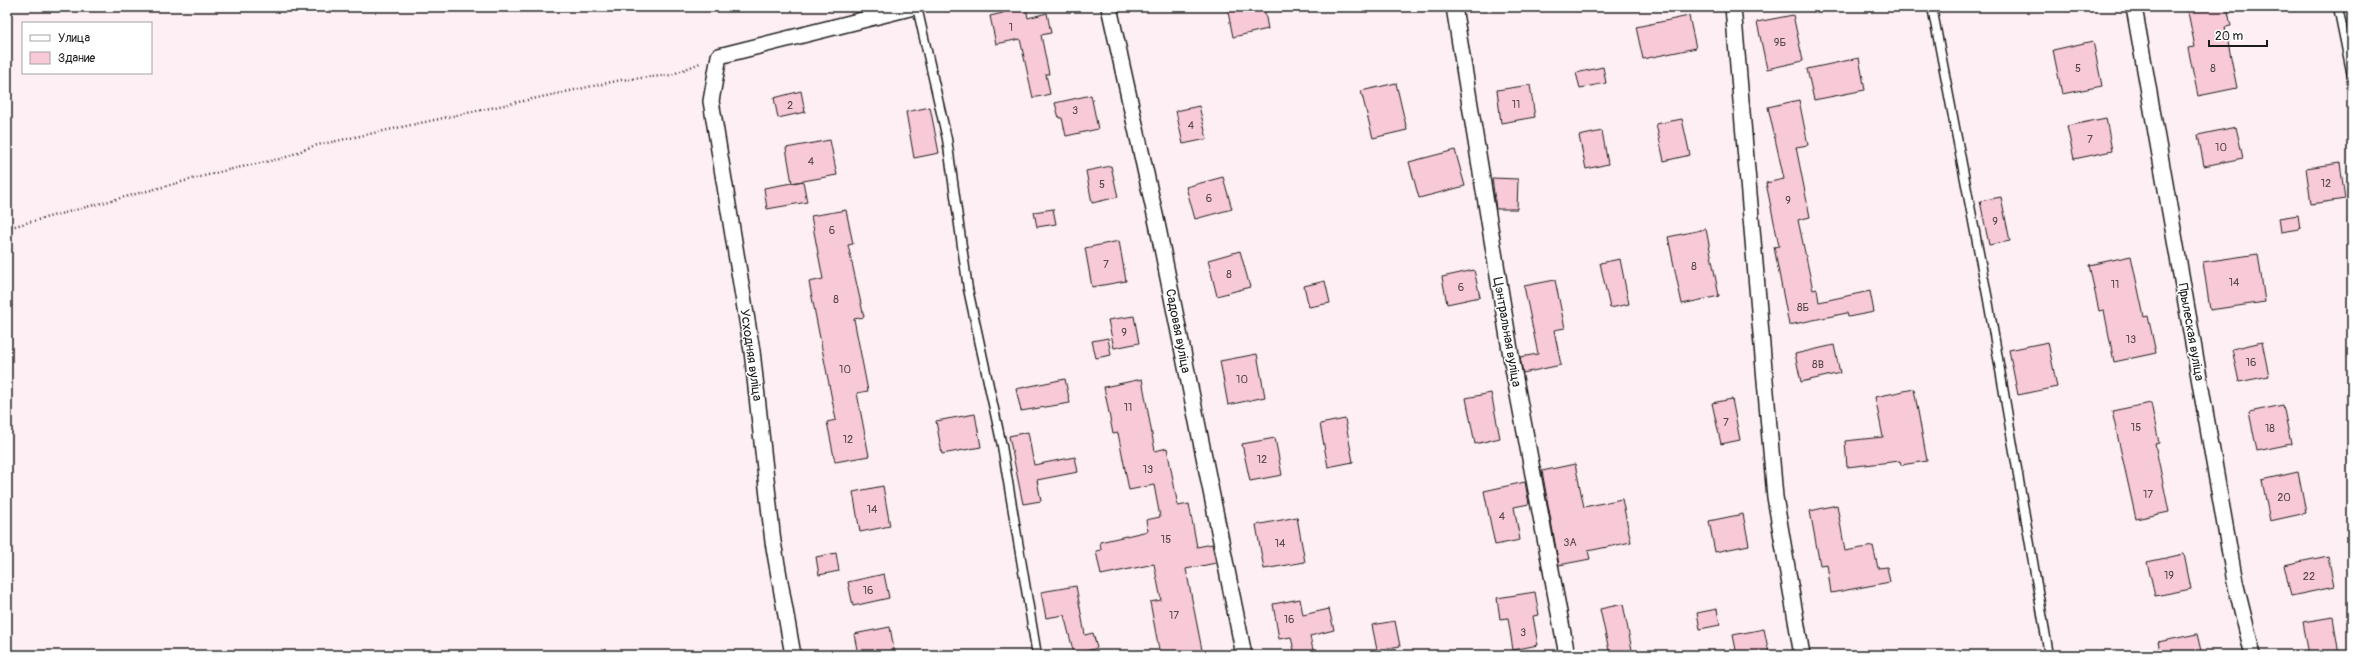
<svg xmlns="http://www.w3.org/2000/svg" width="2359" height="662" viewBox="0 0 2359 662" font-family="Pangolin,sans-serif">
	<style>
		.building { fill: #f8c9d6; stroke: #1c1c1c }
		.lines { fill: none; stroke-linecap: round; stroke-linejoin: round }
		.lane-casing { stroke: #1c1c1c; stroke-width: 11 }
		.street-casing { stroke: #1c1c1c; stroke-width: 18 }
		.path { stroke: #1c1c1c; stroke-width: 2.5; stroke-dasharray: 1 3; stroke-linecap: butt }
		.lane { stroke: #fff; stroke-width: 8 }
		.street { stroke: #fff; stroke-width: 15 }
		.labels { text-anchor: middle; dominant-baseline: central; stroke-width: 3; stroke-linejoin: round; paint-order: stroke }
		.number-label { font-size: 11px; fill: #53474a }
		.street-label { font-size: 13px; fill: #1c1c1c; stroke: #fff }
	</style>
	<rect width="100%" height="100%" fill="#fdeff3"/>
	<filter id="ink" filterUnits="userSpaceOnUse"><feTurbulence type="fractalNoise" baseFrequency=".025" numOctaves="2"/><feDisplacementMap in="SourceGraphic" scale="8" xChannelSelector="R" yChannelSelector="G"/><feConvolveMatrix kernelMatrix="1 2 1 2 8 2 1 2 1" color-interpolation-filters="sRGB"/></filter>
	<g filter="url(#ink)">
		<path class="building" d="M1002,7H1026L1028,18L1047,13L1051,33L1041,35L1049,74H1046L1050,94L1033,98L1020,39L996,44L990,16L1003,13Z
			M1227,7H1264L1268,29L1233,37Z
			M2187,7H2227L2231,26L2225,27L2237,88L2198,96L2188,48L2195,47Z
			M1793,15L1803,61L1767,69L1757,22Z
			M1689,16L1696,48L1643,59L1636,27Z
			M2093,41L2102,86L2062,94L2053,50Z
			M1859,58L1865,90L1814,100L1807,69Z
			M1603,67L1606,83L1580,88L1576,73Z
			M1396,83L1407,130L1373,138L1361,91Z
			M1530,85L1535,117L1501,123L1497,90Z
			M801,91L805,112L778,118L774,98Z
			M1091,95L1098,129L1066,136L1062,118H1059L1055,103Z
			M1799,100L1808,145L1796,147L1810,217L1798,220L1813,290L1817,289L1819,302L1870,291L1874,312L1848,317L1847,313L1789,325L1774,247L1779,246L1766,183L1784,179L1768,107Z
			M1199,106L1207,139L1183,144L1176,111Z
			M930,107L939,153L914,158L906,112Z
			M2106,118L2112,151L2074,159L2067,126Z
			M1682,119L1690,155L1664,161L1656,124Z
			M2236,127L2243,158L2204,166L2198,135Z
			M1602,131L1608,164L1586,169L1579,136Z
			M830,140L837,175L792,183L786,148Z
			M1455,150L1465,186L1419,198L1409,162Z
			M2340,163L2345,199L2311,204L2306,168Z
			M1111,166L1118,197L1092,203L1086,171Z
			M1223,177L1232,209L1195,219L1186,187Z
			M1492,178L1518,179L1517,209H1496Z
			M803,181L807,202L767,209L764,188Z
			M2001,197L2010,241L1989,245L1980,201Z
			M1053,209L1056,224L1037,227L1034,212Z
			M846,210L853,244L848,245L864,317L854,319L868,391L857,393L869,456L835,462L827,422L836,420L809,282L823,279L811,216Z
			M2298,215L2300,229L2281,232L2279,218Z
			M1706,229L1719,296L1682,304L1668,237Z
			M1119,241L1126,281L1092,287L1085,248Z
			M1240,251L1250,287L1217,296L1208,260Z
			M2258,254L2265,302L2210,310L2203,262Z
			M2131,256L2144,317L2148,316L2156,353L2114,362L2104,310L2099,311L2089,265Z
			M1620,259L1629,304L1610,308L1600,263Z
			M1474,270L1480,297L1447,304L1442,277Z
			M1555,280L1565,328L1554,330L1561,365L1523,373L1520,357L1538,354L1524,286Z
			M1325,281L1330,303L1309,307L1304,286Z
			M1134,316L1139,343L1114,348L1108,320Z
			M1108,338L1111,355L1096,358L1092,341Z
			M2048,342L2057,387L2018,395L2009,350Z
			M2262,342L2269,376L2239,382L2232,349Z
			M1834,345L1840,373L1801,382L1795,354Z
			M1257,354L1265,397L1228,405L1220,361Z
			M1065,379L1070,403L1021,411L1016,389Z
			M1142,379L1155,451L1167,448L1178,506L1189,504L1197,547L1212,544L1216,563L1186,569L1203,655H1160L1150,602L1161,600L1154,564L1101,575L1096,551L1101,550L1100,542L1148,531L1146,520L1160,517L1154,485L1129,490L1118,433L1113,434L1104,387Z
			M1914,389L1927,461L1901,465L1900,461L1847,467L1845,441L1883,437L1875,397Z
			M1491,393L1500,438L1475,444L1466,398Z
			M1732,399L1740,440L1721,444L1712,403Z
			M2151,403L2159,443L2155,444L2169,512L2136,519L2112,411Z
			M2283,405L2291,444L2257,451L2249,412Z
			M975,414L981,447L942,454L936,421Z
			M1345,419L1353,462L1328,467L1320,424Z
			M1028,432L1034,465L1075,457L1078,472L1037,480L1041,501L1023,504L1009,436Z
			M1275,438L1282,475L1250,481L1242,444Z
			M1575,464L1584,507L1622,499L1631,542L1588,551L1590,559L1559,565L1542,471Z
			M2298,472L2306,513L2270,521L2262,480Z
			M1525,482L1529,504L1514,507L1520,540L1495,545L1484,491Z
			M883,486L890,526L860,532L853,492Z
			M1837,505L1845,551L1873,546L1878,568L1887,567L1890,582L1831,593L1827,564L1820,565L1810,511Z
			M1743,514L1749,545L1715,552L1709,521Z
			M1297,517L1305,562L1264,569L1256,525Z
			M836,553L839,571L819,575L816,557Z
			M2184,554L2191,589L2155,596L2147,562Z
			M2328,556L2334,587L2291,596L2284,565Z
			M884,574L889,598L853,606L848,582Z
			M1076,586L1085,635L1093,633L1097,648L1074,654L1064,615L1046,618L1041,592Z
			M1535,592L1539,615L1533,616L1538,645L1513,650L1508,618L1500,619L1497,598Z
			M1300,599L1303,615L1329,609L1334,630L1310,636L1314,655H1295L1291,637L1279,639L1273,604Z
			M1623,604L1633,655H1610L1600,609Z
			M1717,609L1720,625L1700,629L1697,613Z
			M2333,617L2339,655H2309L2303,622Z
			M1395,621L1400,646L1377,650L1372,625Z
			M890,627L895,655H858L854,634Z
			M1764,629L1769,653L1737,655L1733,635Z
			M2197,634L2202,655H2161L2158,642Z"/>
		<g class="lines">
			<g class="lane-casing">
				<path id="lane" d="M917,7L947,139L968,289L1002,446L1037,655
					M1932,7L1988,300L2049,655
					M2338,7L2352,76"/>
			</g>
			<g class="street-casing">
				<path id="street" d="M1109,7L1158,228L1244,655
					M1454,7L1513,368L1567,655
					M1733,7L1775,497L1802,655
					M2134,7L2235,582L2253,655
					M793,655L773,542L752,351L711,101L719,56L914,7"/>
			</g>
			<path class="path" d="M7,228L223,171L284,158L313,146L621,80L671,75L700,63"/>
			<use href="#lane" class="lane"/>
			<use href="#street" class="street"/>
		</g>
	</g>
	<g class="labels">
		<g class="number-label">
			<text x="1011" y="27">1</text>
			<text x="1780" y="42">9Б</text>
			<text x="2078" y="68">5</text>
			<text x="2213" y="68">8</text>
			<text x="1516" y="104">11</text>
			<text x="790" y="105">2</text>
			<text x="1075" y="110">3</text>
			<text x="1191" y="125">4</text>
			<text x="2090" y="139">7</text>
			<text x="2221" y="147">10</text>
			<text x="811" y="161">4</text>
			<text x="2326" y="183">12</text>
			<text x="1102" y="184">5</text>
			<text x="1209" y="198">6</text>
			<text x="1788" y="200">9</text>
			<text x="1995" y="221">9</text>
			<text x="832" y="230">6</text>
			<text x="1106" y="264">7</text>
			<text x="1694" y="266">8</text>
			<text x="1229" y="274">8</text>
			<text x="2234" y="282">14</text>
			<text x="2115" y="284">11</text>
			<text x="1461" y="287">6</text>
			<text x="836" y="299">8</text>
			<text x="1803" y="307">8Б</text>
			<text x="1124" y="332">9</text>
			<text x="2131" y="339">13</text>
			<text x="2251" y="362">16</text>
			<text x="1818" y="364">8В</text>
			<text x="845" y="369">10</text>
			<text x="1242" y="379">10</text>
			<text x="1128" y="407">11</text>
			<text x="1726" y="422">7</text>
			<text x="2136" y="427">15</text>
			<text x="2270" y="428">18</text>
			<text x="848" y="439">12</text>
			<text x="1262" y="459">12</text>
			<text x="1148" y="469">13</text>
			<text x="2148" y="494">17</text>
			<text x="2284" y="497">20</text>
			<text x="872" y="509">14</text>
			<text x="1502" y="516">4</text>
			<text x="1166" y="539">15</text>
			<text x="1570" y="542">3А</text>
			<text x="1280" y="543">14</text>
			<text x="2169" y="575">19</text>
			<text x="2309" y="576">22</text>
			<text x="868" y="590">16</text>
			<text x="1174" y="615">17</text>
			<text x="1289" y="619">16</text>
			<text x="1523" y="632">3</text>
		</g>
		<g class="street-label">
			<text transform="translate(1178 331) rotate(79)">Садовая вуліца</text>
			<text transform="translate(1507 332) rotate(80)">Цэнтральная вуліца</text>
			<text transform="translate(2191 332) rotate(80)">Прылеская вуліца</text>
			<text transform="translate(751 355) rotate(82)">Усходняя вуліца</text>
		</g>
	</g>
	<rect width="2359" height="662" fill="none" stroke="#fff" stroke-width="24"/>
	<rect x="12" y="12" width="2335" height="638" fill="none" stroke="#1c1c1c" stroke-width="1.5" filter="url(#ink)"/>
	<rect x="22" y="22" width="130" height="52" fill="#ffffff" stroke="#a4a4a4"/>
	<rect x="30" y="35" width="20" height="6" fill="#ffffff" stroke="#a4a4a4"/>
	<text x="58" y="42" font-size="12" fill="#1c1c1c">Улица</text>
	<rect x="30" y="52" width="20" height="12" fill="#f8c9d6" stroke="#a4a4a4"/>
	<text x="58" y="62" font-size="12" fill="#1c1c1c">Здание</text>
	<path d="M2209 40v6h58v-6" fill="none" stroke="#1c1c1c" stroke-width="2"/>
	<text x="2215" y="40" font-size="12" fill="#1c1c1c" stroke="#ffffff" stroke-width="3" paint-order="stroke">20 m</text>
</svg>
